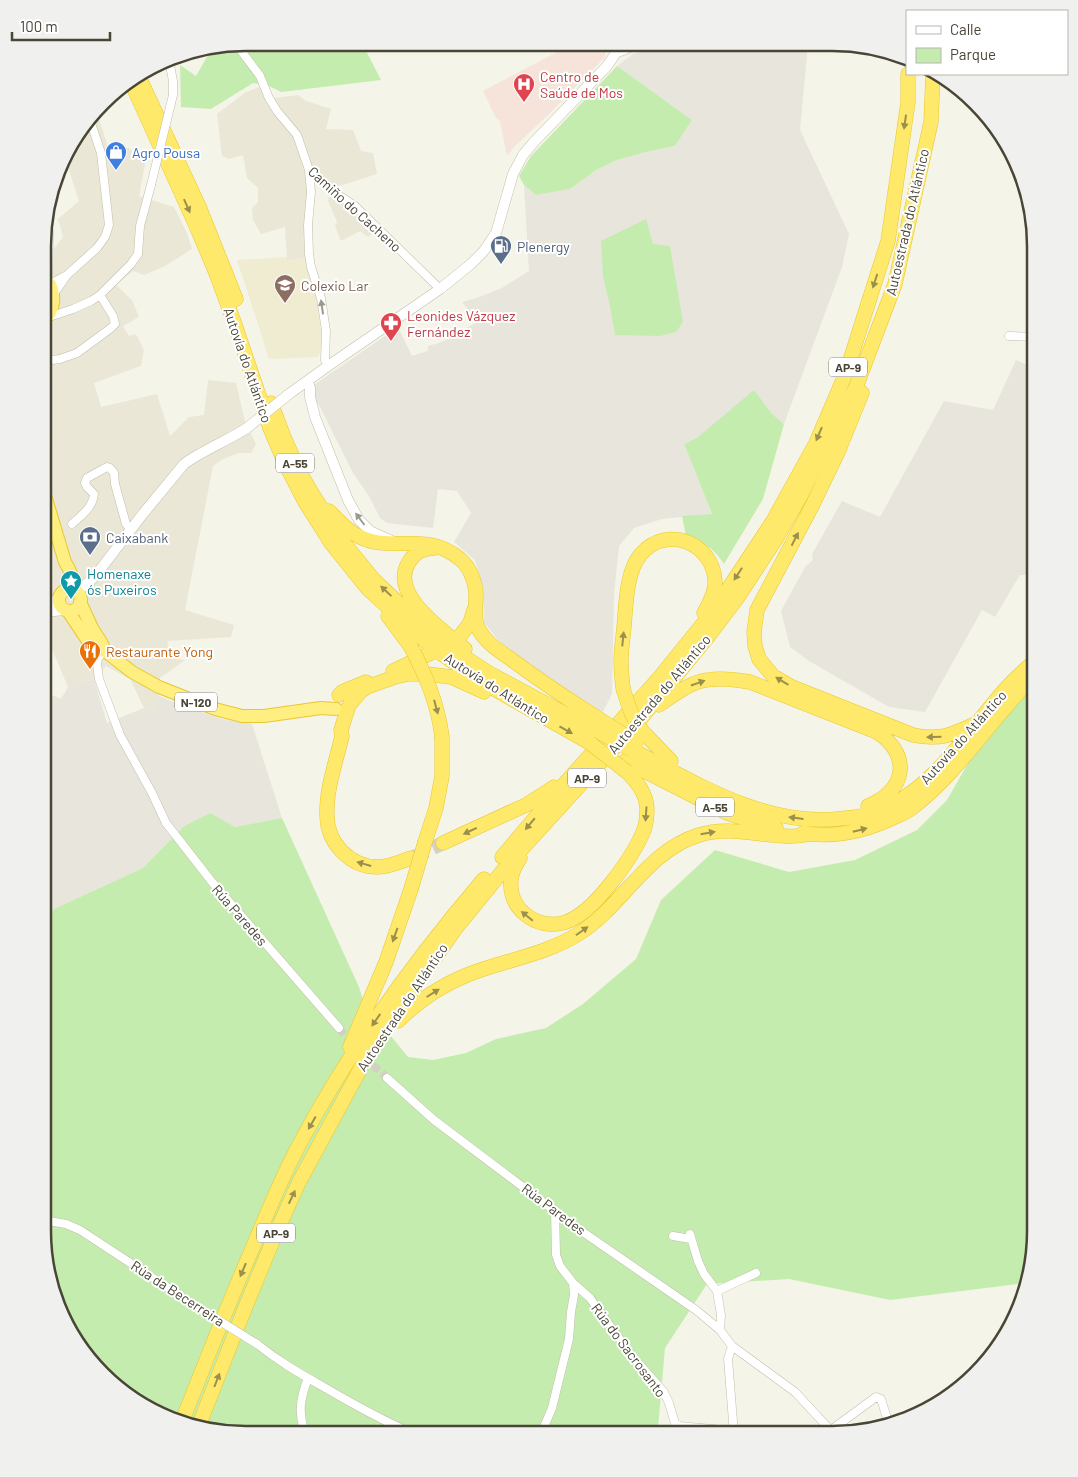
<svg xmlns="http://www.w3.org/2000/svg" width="1078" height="1477" viewBox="0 0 1078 1477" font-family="Barlow,sans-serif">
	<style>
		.residential { fill: #eae7d6 }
		.industrial { fill: #e8e5dd }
		.education { fill: #efecd1 }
		.medical { fill: #f6e4db }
		.green { fill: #c5ecaf }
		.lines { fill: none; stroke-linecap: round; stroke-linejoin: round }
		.minor-tunnel { stroke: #d3d1c4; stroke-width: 8; stroke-dasharray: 8 4; stroke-linecap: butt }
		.motorway-tunnel { stroke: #d3d1c4; stroke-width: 14; stroke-dasharray: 14 7; stroke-linecap: butt }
		.minor-casing { stroke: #c2beaa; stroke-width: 9 }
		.tertiary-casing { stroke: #c2beaa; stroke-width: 11 }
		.trunk-casing { stroke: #e8c72f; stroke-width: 14 }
		.motorway-casing { stroke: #e8c72f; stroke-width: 15 }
		.minor { stroke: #fff; stroke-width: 8 }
		.tertiary { stroke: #fff; stroke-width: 10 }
		.trunk { stroke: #ffef81; stroke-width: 12 }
		.motorway { stroke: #ffe96a; stroke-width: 14 }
		.minor-bridge-casing { stroke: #c2beaa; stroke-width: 9; stroke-linecap: butt }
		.tertiary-bridge-casing { stroke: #c2beaa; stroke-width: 11; stroke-linecap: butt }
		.motorway-bridge-casing { stroke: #e8c72f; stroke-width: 15; stroke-linecap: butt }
		.minor-bridge { stroke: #fff; stroke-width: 8 }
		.tertiary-bridge { stroke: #fff; stroke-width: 10 }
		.motorway-bridge { stroke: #ffe96a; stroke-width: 14 }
		.oneway { fill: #9b8f4d }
		.oneway2 { fill: #9b9990 }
		.labels { text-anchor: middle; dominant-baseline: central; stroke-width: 4; stroke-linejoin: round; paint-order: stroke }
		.shield { fill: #fff; stroke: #807e72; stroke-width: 1 }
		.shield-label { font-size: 12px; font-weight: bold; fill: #494636 }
		.health-label { font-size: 14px; fill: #be3a42; stroke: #fff; text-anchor: start }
		.shop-label { font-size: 14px; fill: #366cbe; stroke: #fff; text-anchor: start }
		.street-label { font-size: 14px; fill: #494636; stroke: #fff }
		.service-label { font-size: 14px; fill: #4e5e75; stroke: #fff; text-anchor: start }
		.education-label { font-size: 14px; fill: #785e54; stroke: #fff; text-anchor: start }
		.culture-label { font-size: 14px; fill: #0d838f; stroke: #fff; text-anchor: start }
		.food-label { font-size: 14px; fill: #c56008; stroke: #fff; text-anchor: start }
		.rim { fill: none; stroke: #494636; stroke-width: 2.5 }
	</style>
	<rect width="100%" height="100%" fill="#f5f4e8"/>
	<path class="residential" d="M259,87L275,98L298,95L306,101L331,109L326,129L353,130L361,151L373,153L377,174L339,186L337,189L381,225L368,237L360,231L341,241L335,226L337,222L328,201L330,193L308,175L307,257L287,261L285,227L261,234L253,220L252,208L258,202V188L247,178L243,155L229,159L222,156L217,114L246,92Z
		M97,112L108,147L129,148L145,164L139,196L174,207L187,233L192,249L165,266L144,275L133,271L116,285L132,300L139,317L123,326L129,336L136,334L144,350L141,366L94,383L101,407L157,394L170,436L189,417L204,415L208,380L236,383L245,421L256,444L251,453H238L221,460L213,466L185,610L234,625L231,637L167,641L172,658L185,660L160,678L159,696L154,709L144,708L130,679L106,666L94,679L68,687L49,642L44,643V257L53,250L63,237L58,219L79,201L65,158L70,145Z"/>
	<path class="industrial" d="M735,44H808L800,130L849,234L842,267L784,424L771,413L698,437L684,444L712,514L662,519L634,528L619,546L614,594L612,694L603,712L545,676L507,650L484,623L483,587L475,560L454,542L471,513L457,491L438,489L433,528L387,523L380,518L369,496L353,473L320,407L308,389L398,327L412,356L428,351V346L442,342L477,322L462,302L474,299L502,288L529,271L524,185L536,195L569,189L596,170L617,160L646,152L675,146L692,120L617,66L633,54L660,46L696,49Z
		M1016,360L1035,368V578L1025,575H1020L995,617L982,610L925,712L889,707L809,661L790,647L781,611L805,567L813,560L812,554L842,501L880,517L944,401L993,410Z
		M94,679L107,723L144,708L154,709L159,696L188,708L222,719L252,724L282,818L235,827H183L143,868L43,914V691L61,699L68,687Z"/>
	<path class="education" d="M286,257L288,261L307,257L316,295L321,332V349L318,357L274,359L268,358L262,336L237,260Z"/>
	<path class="medical" d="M574,43L603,44L606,48L605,57L549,114L516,145L507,156L500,121L496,118L483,91Z"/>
	<path class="green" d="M246,43H362L381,80L281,92L267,85L253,83L211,109L181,107L180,65L196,76L212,48Z
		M617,66L692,120L675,146L646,152L617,160L596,170L570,189L536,195L524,185L519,176L531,156Z
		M646,219L653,244L670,246L683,322L676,332L660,336L615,335L610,306L603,277L601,241Z
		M754,390L771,413L784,424L763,499L724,564C713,547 704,543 686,536L682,516L712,514L684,444L698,437Z
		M1035,684V1244L1027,1283L890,1300L789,1279L707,1284L665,1348L658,1428L656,1434L220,1433L133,1400L93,1365L63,1321L43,1231V914L143,868L183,827L210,813L235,827L282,818L359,987L364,1003L408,1057L433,1060L466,1053L496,1039L546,1028L583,1004L636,959L661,900L715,850L789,872L855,860L917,830L947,800L979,744Z"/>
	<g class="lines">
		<path class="minor-tunnel" d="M339,1028L353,1045
			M364,1057L387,1078"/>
		<path class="motorway-tunnel" d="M414,857L443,843"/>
		<g class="minor-casing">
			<path id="minor" d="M236,44L260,76L269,98L277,111L297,135L309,170L334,192L355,206L440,289
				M169,60L173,81V95
				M309,170L311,192L308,225L309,254L311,267L321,298L326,331L325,360L328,366
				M47,211L49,232L48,282
				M67,275L97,248L105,237L109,225L101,153L90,120
				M50,284L67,275L53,295
				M46,318L73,309L91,301L100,295L131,264L138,254L140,226L151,185
				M1009,336L1035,337
				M44,361L60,359L77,353L111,328L115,324L113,316L100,295
				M72,524C82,515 93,507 94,494L87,487L85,483L87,478L107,467L110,468L114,473L115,484L126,524L131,529
				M105,651L98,658L97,664L99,679L120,735L152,793L166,823L212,882L339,1028
				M387,1078L434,1120L580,1230L696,1310L720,1330L732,1346L795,1392L834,1434
				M43,1220L66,1224L80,1230L199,1308
				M690,1234L698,1261L704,1274L717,1291L721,1315L720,1330
				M673,1236L691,1239
				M573,1283L590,1298L631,1355L664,1392L669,1403L675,1423L679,1426L734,1431
				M717,1291L756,1273
				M257,1344C278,1361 299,1373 322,1386C351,1403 380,1419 411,1433
				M732,1346L728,1359L734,1434
				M831,1430L876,1397L881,1399L887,1418
				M305,1433C298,1412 300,1399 308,1378
				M541,1434L552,1408L569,1339L571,1312L574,1295L573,1283L560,1266L556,1255L555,1210"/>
		</g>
		<g class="tertiary-casing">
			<path id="tertiary" d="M612,44L615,49L621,51L628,48L630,44
				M307,381L310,388V397L315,417L348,500L359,520L370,531L390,540
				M289,394L328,366L440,289L471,264L483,252L496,233L513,174L523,155L533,143L607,66L618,50
				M76,592L89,582L96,575L142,515L184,464C203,450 227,441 247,428
				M44,610L59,598
				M44,612L64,610"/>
		</g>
		<g class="trunk-casing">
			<path id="trunk" d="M44,320C55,310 55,296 50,284L44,281
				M44,492L65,562C71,571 74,580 73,590
				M59 600a11 11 0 1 1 22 0a11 11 0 1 1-22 0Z
				M80,602L92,628L102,644L105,651
				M68,611L90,644L96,649L105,651L132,672L159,687L215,709L242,716H264L321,708L336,709"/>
		</g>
		<g class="motorway-casing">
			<path id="motorway" d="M139,77L200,209L236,299
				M131,82L198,230L216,273L234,322L270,428L284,461L305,502L331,543L368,589L433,648L487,685L590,743
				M862,393L838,452L812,506L757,610L754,632L755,646L759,659L773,676L792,687L913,735C942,741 953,734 979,722
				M271,403L283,435L299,471L313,495L343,542L374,580L438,640L489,673L601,733
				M329,511C338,520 347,531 358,536C392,554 426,530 460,559C470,567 476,583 476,596C476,608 473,619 479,630C488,646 505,654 519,665C547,686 577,705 607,724
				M435,548C424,548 414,553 409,562C388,594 444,631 465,649
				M388,616L411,647
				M460,636L470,623L474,610
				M393,671L431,653
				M623,688C622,679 621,670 621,661C621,650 623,638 624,627C626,606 626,571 641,554C667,524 713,543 715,581C716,592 709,604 704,613
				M339,695L342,692L366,682
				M350,704L361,691L367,687L395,677L408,674H427L451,677L484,692
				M659,705C694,680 706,674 750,682L877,732C912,755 906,791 868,806
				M348,708L341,730L342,736C336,762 326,789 327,815C327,843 350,867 378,867C389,867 400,862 411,858
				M646,735L671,761
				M632,750C696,783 763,826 837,819C843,818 850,818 856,817C885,813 911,795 931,776C962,747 984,711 1013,681C1020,674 1028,667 1035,661
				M625,761L727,813L776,828
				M803,833C834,838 866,831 895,817C900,815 907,812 912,808C960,771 992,717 1035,675
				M425,842L436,808L442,776V737
				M443,843L526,805L554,787
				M502,857L551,799L660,677L715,609L773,521L816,443L846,373L888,241L908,102V74
				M520,858C517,863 513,869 512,875C504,907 537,932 566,922C594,913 633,857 644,830C646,824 647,815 647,808C646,793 637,782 627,772
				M398,1021C418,1001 440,986 467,975C505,960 545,955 580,933C624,904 647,851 699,835C728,826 756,835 785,836C794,837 803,835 812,834
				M350,1047L386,962L411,889
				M183,1419C206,1361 228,1304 253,1247C267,1213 281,1179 298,1147C349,1050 413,962 484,879
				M199,1425L245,1308L276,1233L298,1184L371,1049L456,928L510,862L642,717L707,638L738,597L776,539L800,497L856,387L895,284L931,122L933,74"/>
		</g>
		<use href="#minor" class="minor"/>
		<use href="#tertiary" class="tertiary"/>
		<use href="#trunk" class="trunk"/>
		<use href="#motorway" class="motorway"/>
		<g class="minor-bridge-casing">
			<path id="minor-bridge" d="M151,185L173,95
				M199,1308L257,1344"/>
		</g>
		<g class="tertiary-bridge-casing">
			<path id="tertiary-bridge" d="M247,428L289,394"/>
		</g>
		<g class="motorway-bridge-casing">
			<path id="motorway-bridge" d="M411,647C426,676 438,704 442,737
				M623,688C628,705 633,722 646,735
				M607,724L637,743
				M601,733L632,750
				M590,743L627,772
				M411,889L425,842"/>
		</g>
		<use href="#minor-bridge" class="minor-bridge"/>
		<use href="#tertiary-bridge" class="tertiary-bridge"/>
		<use href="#motorway-bridge" class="motorway-bridge"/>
	</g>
	<defs><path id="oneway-solid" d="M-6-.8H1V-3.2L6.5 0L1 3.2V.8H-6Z" transform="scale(1.25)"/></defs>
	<g class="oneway">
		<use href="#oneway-solid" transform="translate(905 122) rotate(98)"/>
		<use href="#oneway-solid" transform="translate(187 206) rotate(66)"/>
		<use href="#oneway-solid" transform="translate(875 281) rotate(108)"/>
		<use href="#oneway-solid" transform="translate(819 434) rotate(113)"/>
		<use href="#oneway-solid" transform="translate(795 539) rotate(-63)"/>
		<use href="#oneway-solid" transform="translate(738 574) rotate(123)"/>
		<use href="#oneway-solid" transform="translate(386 591) rotate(-137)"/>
		<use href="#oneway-solid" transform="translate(623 639) rotate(-84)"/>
		<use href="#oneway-solid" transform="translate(782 681) rotate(-149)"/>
		<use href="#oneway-solid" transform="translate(698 683) rotate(-19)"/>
		<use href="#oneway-solid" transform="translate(436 707) rotate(75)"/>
		<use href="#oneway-solid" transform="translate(566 730) rotate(29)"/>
		<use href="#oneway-solid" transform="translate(934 737) rotate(178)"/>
		<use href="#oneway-solid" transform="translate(646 814) rotate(94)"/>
		<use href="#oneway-solid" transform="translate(796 818) rotate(-173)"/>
		<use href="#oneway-solid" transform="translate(530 824) rotate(130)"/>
		<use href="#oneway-solid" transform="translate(860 830) rotate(-14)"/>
		<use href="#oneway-solid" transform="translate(470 831) rotate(155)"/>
		<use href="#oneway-solid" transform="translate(708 833) rotate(-10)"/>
		<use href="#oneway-solid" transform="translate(364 864) rotate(-164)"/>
		<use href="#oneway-solid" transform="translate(527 916) rotate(-141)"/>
		<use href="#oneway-solid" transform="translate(582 931) rotate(-35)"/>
		<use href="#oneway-solid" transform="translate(395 935) rotate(110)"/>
		<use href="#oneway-solid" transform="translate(433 993) rotate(-32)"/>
		<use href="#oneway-solid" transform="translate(376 1020) rotate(125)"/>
		<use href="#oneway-solid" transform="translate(312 1123) rotate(120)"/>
		<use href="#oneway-solid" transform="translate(292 1197) rotate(-65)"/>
		<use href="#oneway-solid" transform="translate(243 1270) rotate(113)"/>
		<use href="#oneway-solid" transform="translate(217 1380) rotate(-69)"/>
	</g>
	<g class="oneway2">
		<use href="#oneway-solid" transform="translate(322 307) rotate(-98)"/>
		<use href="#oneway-solid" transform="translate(360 519) rotate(-127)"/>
	</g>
	<defs>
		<g id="hospital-pin" transform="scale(1.125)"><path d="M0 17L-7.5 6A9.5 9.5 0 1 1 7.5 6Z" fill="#e0444e" stroke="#fff"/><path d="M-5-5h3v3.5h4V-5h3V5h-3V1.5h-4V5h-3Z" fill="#fff"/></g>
		<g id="shop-pin" transform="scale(1.125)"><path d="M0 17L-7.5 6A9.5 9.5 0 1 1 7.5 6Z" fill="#3f7fe0" stroke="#fff"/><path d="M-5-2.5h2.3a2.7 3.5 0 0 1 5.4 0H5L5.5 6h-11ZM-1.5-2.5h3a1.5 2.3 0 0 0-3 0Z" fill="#fff"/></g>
		<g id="fuel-pin" transform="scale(1.125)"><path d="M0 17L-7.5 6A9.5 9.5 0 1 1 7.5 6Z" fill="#5c6f8a" stroke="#fff"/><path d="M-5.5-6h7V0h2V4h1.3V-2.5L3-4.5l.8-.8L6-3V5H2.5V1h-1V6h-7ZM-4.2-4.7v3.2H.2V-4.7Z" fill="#fff"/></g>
		<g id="school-pin" transform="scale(1.125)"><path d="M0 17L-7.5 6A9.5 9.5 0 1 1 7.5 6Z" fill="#8d6e63" stroke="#fff"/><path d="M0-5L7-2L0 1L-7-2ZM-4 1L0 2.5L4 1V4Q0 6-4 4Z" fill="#fff"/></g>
		<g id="pharmacy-pin" transform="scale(1.125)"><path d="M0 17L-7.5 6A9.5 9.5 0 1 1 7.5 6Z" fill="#e0444e" stroke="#fff"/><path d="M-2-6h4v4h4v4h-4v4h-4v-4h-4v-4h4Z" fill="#fff"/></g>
		<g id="bank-pin" transform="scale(1.125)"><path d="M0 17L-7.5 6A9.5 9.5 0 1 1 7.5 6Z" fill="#5c6f8a" stroke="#fff"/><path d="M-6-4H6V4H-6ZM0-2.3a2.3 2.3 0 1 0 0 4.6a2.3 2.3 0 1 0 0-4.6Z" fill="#fff"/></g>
		<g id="sight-pin" transform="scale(1.125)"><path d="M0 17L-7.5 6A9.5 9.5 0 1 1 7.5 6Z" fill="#0f9aa8" stroke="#fff"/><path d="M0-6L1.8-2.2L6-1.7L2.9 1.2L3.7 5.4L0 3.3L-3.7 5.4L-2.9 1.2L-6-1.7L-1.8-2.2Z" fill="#fff"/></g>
		<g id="restaurant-pin" transform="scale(1.125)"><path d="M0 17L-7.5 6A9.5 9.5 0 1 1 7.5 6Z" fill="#e8710a" stroke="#fff"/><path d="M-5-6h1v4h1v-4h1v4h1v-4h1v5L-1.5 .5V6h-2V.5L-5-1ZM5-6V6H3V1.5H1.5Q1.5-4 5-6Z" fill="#fff"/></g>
	</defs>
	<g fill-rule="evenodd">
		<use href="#hospital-pin" x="524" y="84"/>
		<use href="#shop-pin" x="116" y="152"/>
		<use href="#fuel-pin" x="501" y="246"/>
		<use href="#school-pin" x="285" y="285"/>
		<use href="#pharmacy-pin" x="391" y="323"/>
		<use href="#bank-pin" x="90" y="537"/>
		<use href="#sight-pin" x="71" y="581"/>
		<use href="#restaurant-pin" x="90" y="651"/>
	</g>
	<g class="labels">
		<g class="shield">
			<rect x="829" y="357.5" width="38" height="19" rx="4"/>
			<rect x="276" y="453.5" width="38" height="19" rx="4"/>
			<rect x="175" y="692.5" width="42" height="19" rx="4"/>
			<rect x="568" y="768.5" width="38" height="19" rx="4"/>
			<rect x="696" y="797.5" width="38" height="19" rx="4"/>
			<rect x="257" y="1223.5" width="38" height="19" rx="4"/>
		</g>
		<g class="shield-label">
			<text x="848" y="367">AP-9</text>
			<text x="295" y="463">A-55</text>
			<text x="196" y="702">N-120</text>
			<text x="587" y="778">AP-9</text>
			<text x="715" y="807">A-55</text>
			<text x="276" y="1233">AP-9</text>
		</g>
		<g class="health-label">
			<text x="540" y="76">Centro de<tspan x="540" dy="16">Saúde de Mos</tspan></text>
			<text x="407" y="315">Leonides Vázquez<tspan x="407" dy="16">Fernández</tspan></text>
		</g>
		<g class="shop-label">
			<text x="132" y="152">Agro Pousa</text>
		</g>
		<g class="street-label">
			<text transform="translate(355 209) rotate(42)">Camiño do Cacheno</text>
			<text transform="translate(907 222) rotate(-77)">Autoestrada do Atlántico</text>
			<text transform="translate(248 365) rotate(71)">Autovía do Atlántico</text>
			<text transform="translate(497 688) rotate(32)">Autovía do Atlántico</text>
			<text transform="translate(659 694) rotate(-50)">Autoestrada do Atlántico</text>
			<text transform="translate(963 737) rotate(-48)">Autovía do Atlántico</text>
			<text transform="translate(240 915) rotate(49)">Rúa Paredes</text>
			<text transform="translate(402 1007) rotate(-56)">Autoestrada do Atlántico</text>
			<text transform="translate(554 1209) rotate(37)">Rúa Paredes</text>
			<text transform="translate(178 1293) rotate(33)">Rúa da Becerreira</text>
			<text transform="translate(629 1350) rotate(53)">Rúa do Sacrosanto</text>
		</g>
		<g class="service-label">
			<text x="517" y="246">Plenergy</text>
			<text x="106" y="537">Caixabank</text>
		</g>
		<g class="education-label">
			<text x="301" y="285">Colexio Lar</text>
		</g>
		<g class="culture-label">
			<text x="87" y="573">Homenaxe<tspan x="87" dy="16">ós Puxeiros</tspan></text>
		</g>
		<g class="food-label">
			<text x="106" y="651">Restaurante Yong</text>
		</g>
	</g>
	<path d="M0 0H1078V1477H0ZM246 51H832A195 195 0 0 1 1027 246V1231A195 195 0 0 1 832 1426H246A195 195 0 0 1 51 1231V246A195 195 0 0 1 246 51Z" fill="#f0f0ef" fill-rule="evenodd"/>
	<path class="rim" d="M246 51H832A195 195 0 0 1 1027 246V1231A195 195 0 0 1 832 1426H246A195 195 0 0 1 51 1231V246A195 195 0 0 1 246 51Z"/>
	<rect x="906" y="10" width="162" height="65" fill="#ffffff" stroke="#b6b5af"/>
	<rect x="916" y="26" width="25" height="8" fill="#ffffff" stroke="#b6b5af"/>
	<text x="950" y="35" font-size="15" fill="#494636">Calle</text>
	<rect x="916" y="48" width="25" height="15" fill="#c5ecaf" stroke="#b6b5af"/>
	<text x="950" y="60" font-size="15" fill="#494636">Parque</text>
	<path d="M12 32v8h98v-8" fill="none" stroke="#494636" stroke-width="2.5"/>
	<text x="20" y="32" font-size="15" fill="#494636" stroke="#ffffff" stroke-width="4" paint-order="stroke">100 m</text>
</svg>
